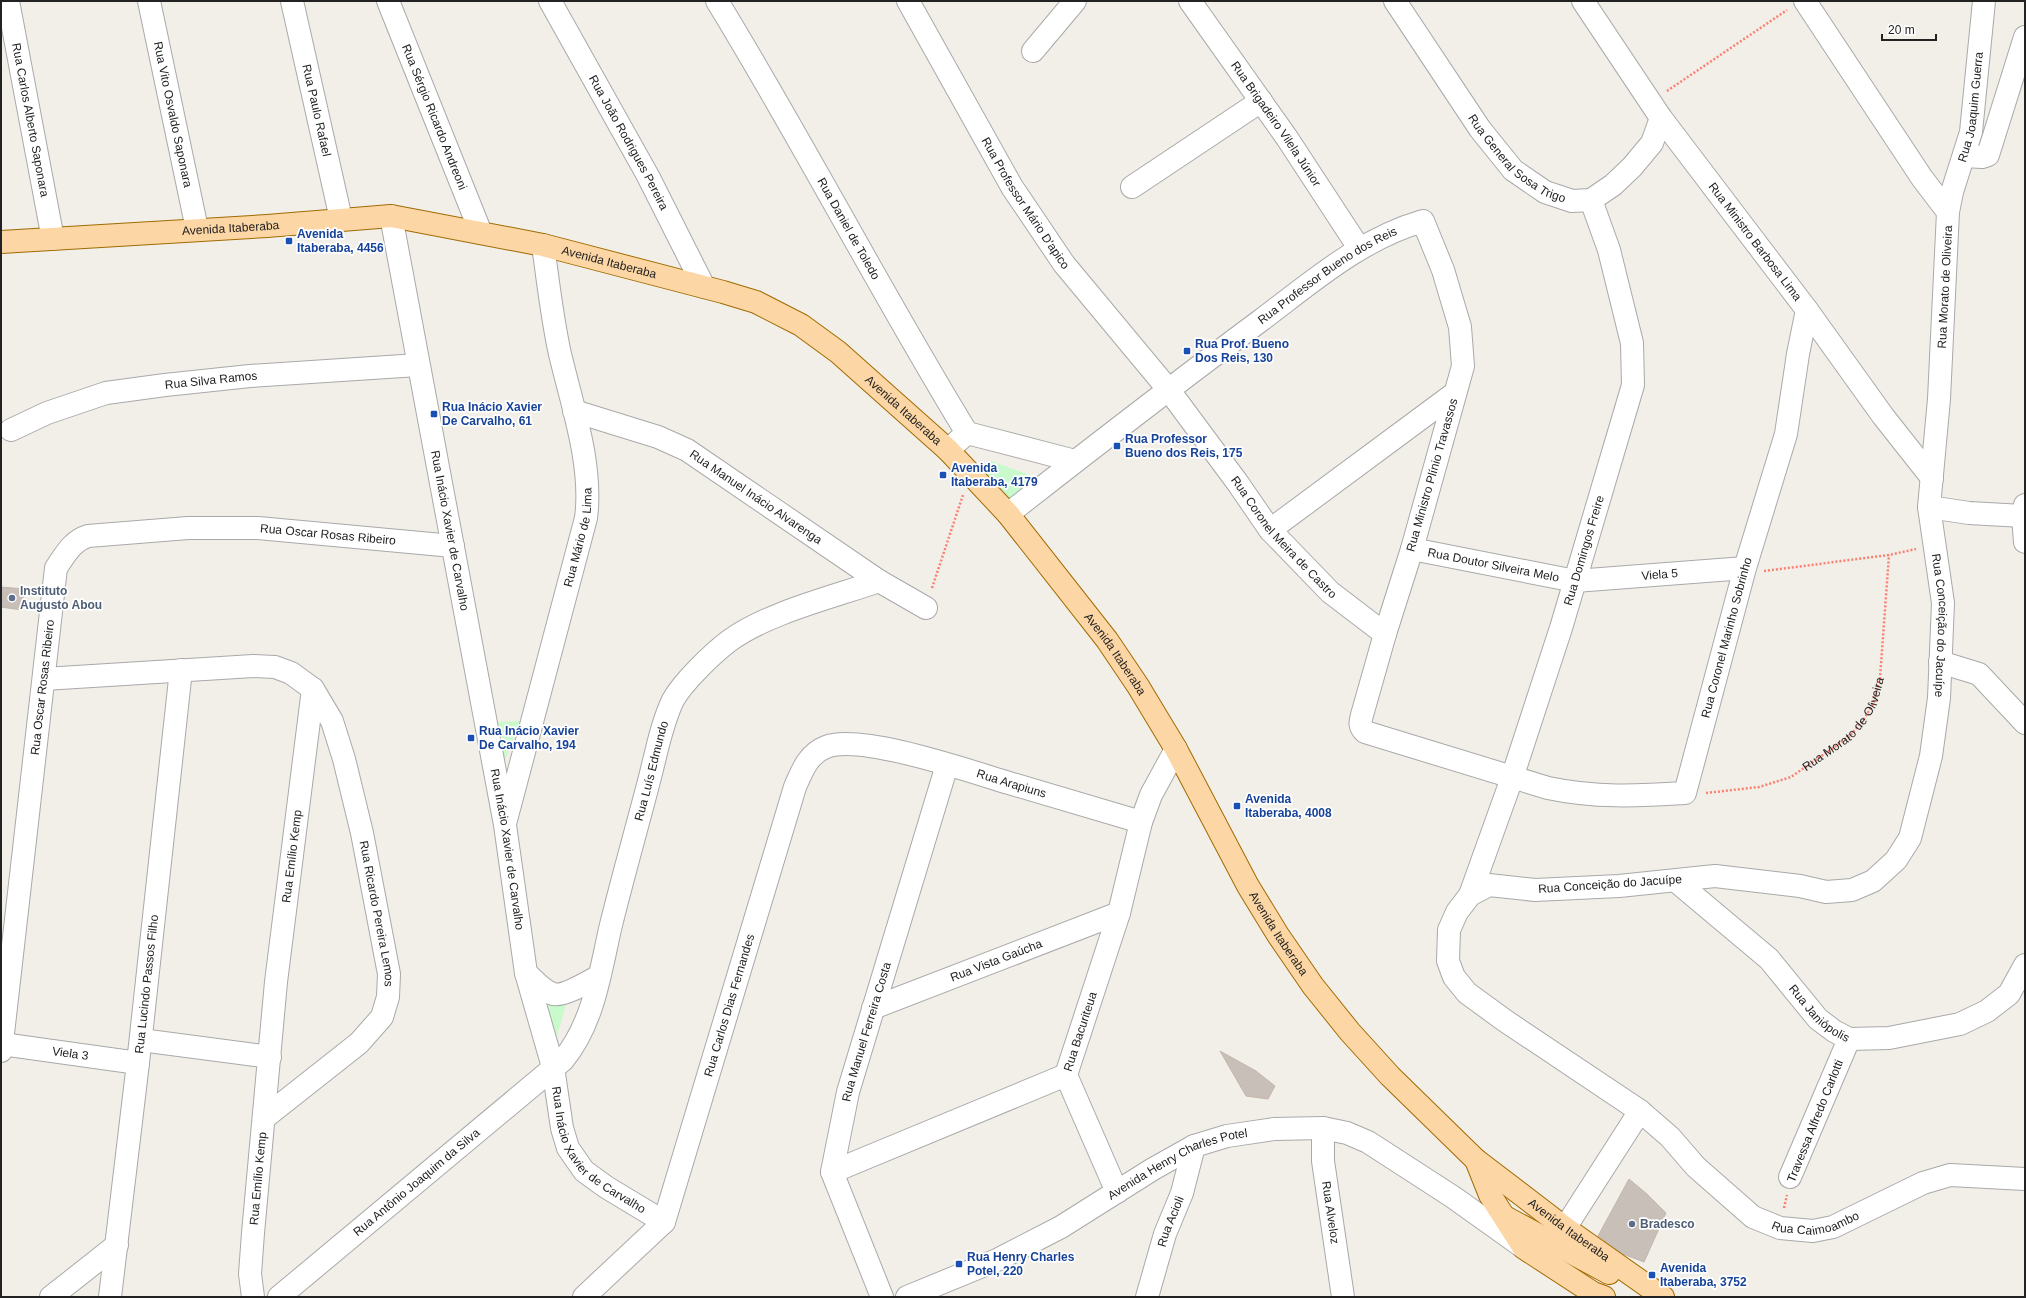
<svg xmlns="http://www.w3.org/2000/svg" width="2026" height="1298" viewBox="0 0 2026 1298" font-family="Helvetica,sans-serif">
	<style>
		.park { fill: #c8facc }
		.building { fill: #c7bfb8; stroke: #c4b6ab }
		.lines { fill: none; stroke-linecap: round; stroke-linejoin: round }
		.minor-casing { stroke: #a9a9a9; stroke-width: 24 }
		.major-casing { stroke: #a06b00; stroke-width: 24 }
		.path { stroke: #fa8072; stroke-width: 2.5; stroke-dasharray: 2 2; stroke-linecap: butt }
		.minor { stroke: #fff; stroke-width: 22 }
		.major { stroke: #fcd6a4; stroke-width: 22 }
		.transit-dot { fill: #1a4fb4; stroke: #fff; stroke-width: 1.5 }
		.service-dot { fill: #5c6f8a; stroke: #fff; stroke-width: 1.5 }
		.labels { text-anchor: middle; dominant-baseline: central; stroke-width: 3.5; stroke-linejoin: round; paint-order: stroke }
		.street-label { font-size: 12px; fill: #222; stroke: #fff }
		.transit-label { font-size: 12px; font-weight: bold; fill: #164399; stroke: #fff; text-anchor: start }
		.service-label { font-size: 12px; font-weight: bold; fill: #4e5e75; stroke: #fff; text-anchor: start }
	</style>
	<rect width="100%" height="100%" fill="#f2efe9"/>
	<path class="park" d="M991,461L1035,477L1005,502L985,480Z
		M520,721L489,801L475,723Z
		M541,996L568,998L555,1042Z"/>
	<path class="building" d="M1,587L24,589L22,610L1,607Z
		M1220,1051L1256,1071L1275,1086L1268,1099L1246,1096Z
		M1629,1179L1647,1194L1666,1213L1644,1262L1623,1254L1598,1236Z"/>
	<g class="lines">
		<g class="minor-casing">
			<g id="minor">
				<path id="s2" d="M8,1L53,239"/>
				<path id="s3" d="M149,1L197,229"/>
				<path id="s4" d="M292,1L341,219"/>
				<path id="s5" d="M388,1L481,233"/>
				<path id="s6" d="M550,1L648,176L704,287"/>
				<path id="s7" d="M717,1C804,143 880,291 967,433L948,450"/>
				<path id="s8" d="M908,1L1012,187L1064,264L1168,389L1237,482L1270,530L1330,592L1385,634"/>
				<path id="s9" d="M1190,1L1287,138L1359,248"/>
				<path id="s10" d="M1395,1L1480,129L1513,170L1545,192L1572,201L1591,200L1613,185L1632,167L1652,143L1661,118"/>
				<path id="s11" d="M1583,1L1661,118L1807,310L1883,416L1932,478"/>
				<path id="s12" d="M1805,1L1922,178L1948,212L1939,399L1929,507L1943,603L1939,698L1931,756L1910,838L1896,860L1873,881L1852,890L1826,892L1800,886L1715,876L1619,886L1535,890L1489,885L1470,895L1457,912L1449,930L1448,961L1454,977L1467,993L1504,1020L1640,1111L1670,1137L1696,1167L1753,1217L1780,1228L1813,1231L1833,1227L1923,1183L1950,1175L2025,1179"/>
				<path d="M1033,51L1075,1"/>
				<path d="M1964,156L1982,157L1988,155L2025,37"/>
				<path d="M1132,187L1261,101"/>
				<path id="s13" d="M1948,212L1952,192L1971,132L1984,1"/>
				<path id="s14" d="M391,216L505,825L526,973L553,1067L562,1128L568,1148L584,1171L606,1187L664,1222"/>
				<path id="s15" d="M574,411L658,437L687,450L879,581L926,608"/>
				<path id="s16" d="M11,430L47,413L106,393L165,385L250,376L418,365"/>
				<path d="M967,433L1075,461"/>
				<path d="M2025,505L2023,516L2025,542"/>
				<path d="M1929,507L1969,513L2023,516"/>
				<path id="s17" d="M1008,514C1091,449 1175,384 1260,321C1311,283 1360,239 1423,221L1443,270L1460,327L1463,366L1412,549L1385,634L1362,715C1360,722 1359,726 1365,732L1548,788C1595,798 1638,796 1685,793L1745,568L1786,434L1798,354L1807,310"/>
				<path d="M1270,530L1455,393"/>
				<path id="s18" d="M1412,549L1575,581L1745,568"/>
				<path d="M1940,662L1979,674L2025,723"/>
				<path id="s19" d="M44,679L253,666L275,667L291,673L313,689L332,721L344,759L362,833L389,974L388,997L382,1017L359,1043L264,1118"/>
				<path id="s20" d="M506,820L586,518C593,465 572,405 560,354C552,318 548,281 543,245"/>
				<path id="s21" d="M1676,881L1769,959L1818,1019L1834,1031L1849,1039L1889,1038L1960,1024L1987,1011L2009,994L2025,965"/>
				<path id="s22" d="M1470,895L1512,778L1561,628L1633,385L1632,343L1609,250L1591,200"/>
				<path d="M526,973C534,980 543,991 553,994C563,997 590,981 599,976"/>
				<path id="s23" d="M873,1008L1119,913"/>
				<path d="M141,1040L270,1057"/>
				<path id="s24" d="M2,1044L138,1063"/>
				<path id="s25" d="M1,1051L56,568C65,555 72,541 88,536L188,528H258L453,546"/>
				<path d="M1066,1075L1117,1192"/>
				<path id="s26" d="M1323,1128V1161L1343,1297"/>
				<path id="s27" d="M832,1172L1066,1075L1119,913L1141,822L1151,795L1176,749"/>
				<path d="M1790,1177L1849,1039"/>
				<path d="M1551,1239L1565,1228L1640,1111"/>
				<path d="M51,1297L117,1245"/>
				<path id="s28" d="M110,1297L138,1063L181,670"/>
				<path id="s29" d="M253,1297L250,1274L253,1233L276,982L313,689"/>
				<path id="s30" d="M279,1297L563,1060C593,1024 600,974 610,929C622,880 636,831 649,781C656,755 661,725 673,700C683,682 712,654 729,641C767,613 833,597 879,581"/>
				<path id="s31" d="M584,1297L664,1222L795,787C802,771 808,754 826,747C860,733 972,772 1009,783C1053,796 1097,809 1141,822"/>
				<path id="s32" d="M882,1297L832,1172L848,1092L947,765"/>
				<path id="s33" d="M907,1297L997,1260L1061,1227L1153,1169L1194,1146L1227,1136L1274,1129L1323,1128L1347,1133L1368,1142L1453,1197L1523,1247"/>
				<path id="s34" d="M1147,1297L1165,1234L1182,1193L1194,1146"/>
			</g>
		</g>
		<g class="major-casing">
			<g id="major">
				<path id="s35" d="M1,242L267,226L391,216L543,245L723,292L756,302L801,325L838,352L948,450L1008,514L1107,640L1138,686L1176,749L1248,886L1278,935L1313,986L1350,1032L1390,1076L1476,1160L1565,1228L1663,1297"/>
				<path d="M1476,1160L1490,1195L1524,1248L1593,1293L1604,1297"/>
				<path d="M1505,1217L1609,1273"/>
			</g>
		</g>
		<g class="path">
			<path d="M1667,91L1787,10"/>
			<path d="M1764,571L1889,555L1916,549"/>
			<path d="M932,588L963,495"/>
			<path id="s1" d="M1706,793L1759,787L1791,777L1849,737L1864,719L1873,704L1880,678L1889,555"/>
			<path d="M1784,1208L1787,1195"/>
		</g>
		<use href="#minor" class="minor"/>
		<use href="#major" class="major"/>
	</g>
	<g class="transit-dot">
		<rect x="285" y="237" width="8" height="8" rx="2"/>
		<rect x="1183" y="347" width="8" height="8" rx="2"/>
		<rect x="430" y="410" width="8" height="8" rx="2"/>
		<rect x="1113" y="442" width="8" height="8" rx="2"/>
		<rect x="939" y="471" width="8" height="8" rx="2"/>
		<rect x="467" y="734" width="8" height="8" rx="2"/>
		<rect x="1233" y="802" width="8" height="8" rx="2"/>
		<rect x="955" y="1260" width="8" height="8" rx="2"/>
		<rect x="1648" y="1271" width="8" height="8" rx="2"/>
	</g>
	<g class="service-dot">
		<circle cx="12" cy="598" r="4"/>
		<circle cx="1632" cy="1224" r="4"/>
	</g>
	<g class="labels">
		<g class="street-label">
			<text stroke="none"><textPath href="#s13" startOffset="108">Rua Joaquim Guerra</textPath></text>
			<text stroke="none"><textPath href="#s4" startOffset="112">Rua Paulo Rafael</textPath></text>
			<text stroke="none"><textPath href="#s3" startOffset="116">Rua Vito Osvaldo Saponara</textPath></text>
			<text stroke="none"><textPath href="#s5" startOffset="125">Rua Sérgio Ricardo Andreoni</textPath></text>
			<text stroke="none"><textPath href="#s2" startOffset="121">Rua Carlos Alberto Saponara</textPath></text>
			<text stroke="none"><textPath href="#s9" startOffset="150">Rua Brigadeiro Vilela Júnior</textPath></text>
			<text stroke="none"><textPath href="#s6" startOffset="162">Rua João Rodrigues Pereira</textPath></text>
			<text stroke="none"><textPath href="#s10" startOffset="202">Rua General Sosa Trigo</textPath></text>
			<text stroke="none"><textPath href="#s8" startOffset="234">Rua Professor Mário D'apico</textPath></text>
			<text stroke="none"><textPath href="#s35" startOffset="230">Avenida Itaberaba</textPath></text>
			<text stroke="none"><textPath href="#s7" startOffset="263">Rua Daniel de Toledo</textPath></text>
			<text stroke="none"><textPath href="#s11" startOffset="296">Rua Ministro Barbosa Lima</textPath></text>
			<text stroke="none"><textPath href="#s35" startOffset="614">Avenida Itaberaba</textPath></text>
			<text stroke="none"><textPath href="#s17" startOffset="399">Rua Professor Bueno dos Reis</textPath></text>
			<text transform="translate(1945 287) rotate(-87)">Rua Morato de Oliveira</text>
			<text stroke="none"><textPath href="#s16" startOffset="208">Rua Silva Ramos</textPath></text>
			<text stroke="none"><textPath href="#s35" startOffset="950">Avenida Itaberaba</textPath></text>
			<text transform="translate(1432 475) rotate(-74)">Rua Ministro Plínio Travassos</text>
			<text stroke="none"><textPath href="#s15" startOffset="203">Rua Manuel Inácio Alvarenga</textPath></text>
			<text stroke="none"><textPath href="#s14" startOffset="320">Rua Inácio Xavier de Carvalho</textPath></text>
			<text stroke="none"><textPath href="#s25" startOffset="773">Rua Oscar Rosas Ribeiro</textPath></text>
			<text stroke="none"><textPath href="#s8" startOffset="657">Rua Coronel Meira de Castro</textPath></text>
			<text stroke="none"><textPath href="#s20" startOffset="292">Rua Mário de Lima</textPath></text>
			<text stroke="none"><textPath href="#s22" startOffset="363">Rua Domingos Freire</textPath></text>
			<text stroke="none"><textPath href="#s18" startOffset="83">Rua Doutor Silveira Melo</textPath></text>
			<text stroke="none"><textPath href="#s18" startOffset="251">Viela 5</textPath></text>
			<text stroke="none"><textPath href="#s12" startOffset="670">Rua Conceição do Jacuípe</textPath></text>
			<text stroke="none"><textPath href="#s17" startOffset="1533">Rua Coronel Marinho Sobrinho</textPath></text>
			<text stroke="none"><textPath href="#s35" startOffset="1274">Avenida Itaberaba</textPath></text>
			<text stroke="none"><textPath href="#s25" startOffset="366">Rua Oscar Rosas Ribeiro</textPath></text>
			<text stroke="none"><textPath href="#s1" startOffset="164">Rua Morato de Oliveira</textPath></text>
			<text stroke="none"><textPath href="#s30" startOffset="674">Rua Luís Edmundo</textPath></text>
			<text stroke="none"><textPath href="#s31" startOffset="807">Rua Arapiuns</textPath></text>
			<text stroke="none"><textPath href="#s14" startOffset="644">Rua Inácio Xavier de Carvalho</textPath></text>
			<text stroke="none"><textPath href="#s29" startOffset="443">Rua Emílio Kemp</textPath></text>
			<text transform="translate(1610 884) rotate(-4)">Rua Conceição do Jacuípe</text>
			<text stroke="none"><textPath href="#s19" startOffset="511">Rua Ricardo Pereira Lemos</textPath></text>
			<text stroke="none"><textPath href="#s35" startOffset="1598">Avenida Itaberaba</textPath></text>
			<text stroke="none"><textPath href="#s23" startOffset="132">Rua Vista Gaúcha</textPath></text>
			<text stroke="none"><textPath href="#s28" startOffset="315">Rua Lucindo Passos Filho</textPath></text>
			<text stroke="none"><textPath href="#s31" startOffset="336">Rua Carlos Dias Fernandes</textPath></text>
			<text stroke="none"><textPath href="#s21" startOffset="196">Rua Janiópolis</textPath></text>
			<text stroke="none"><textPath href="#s27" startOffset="299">Rua Bacuriteua</textPath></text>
			<text stroke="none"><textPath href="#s32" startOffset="279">Rua Manuel Ferreira Costa</textPath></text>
			<text stroke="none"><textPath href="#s24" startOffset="69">Viela 3</textPath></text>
			<text transform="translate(1815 1121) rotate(-68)">Travessa Alfredo Carlotti</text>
			<text stroke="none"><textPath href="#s14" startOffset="968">Rua Inácio Xavier de Carvalho</textPath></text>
			<text stroke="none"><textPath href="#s33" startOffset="303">Avenida Henry Charles Potel</textPath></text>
			<text stroke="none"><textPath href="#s29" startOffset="119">Rua Emílio Kemp</textPath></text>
			<text stroke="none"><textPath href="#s30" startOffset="179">Rua Antônio Joaquim da Silva</textPath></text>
			<text stroke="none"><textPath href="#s26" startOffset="85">Rua Alveloz</textPath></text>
			<text stroke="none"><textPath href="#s12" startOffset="1893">Rua Caimoambo</textPath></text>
			<text stroke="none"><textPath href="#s34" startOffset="79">Rua Acioli</textPath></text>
			<text stroke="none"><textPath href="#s35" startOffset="2016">Avenida Itaberaba</textPath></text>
		</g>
		<g class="transit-label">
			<text x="297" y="234">Avenida<tspan x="297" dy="14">Itaberaba, 4456</tspan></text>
			<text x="1195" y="344">Rua Prof. Bueno<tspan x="1195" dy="14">Dos Reis, 130</tspan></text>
			<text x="442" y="407">Rua Inácio Xavier<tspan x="442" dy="14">De Carvalho, 61</tspan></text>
			<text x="1125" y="439">Rua Professor<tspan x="1125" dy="14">Bueno dos Reis, 175</tspan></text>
			<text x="951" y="468">Avenida<tspan x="951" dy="14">Itaberaba, 4179</tspan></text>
			<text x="479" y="731">Rua Inácio Xavier<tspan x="479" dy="14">De Carvalho, 194</tspan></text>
			<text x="1245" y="799">Avenida<tspan x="1245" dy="14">Itaberaba, 4008</tspan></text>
			<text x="967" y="1257">Rua Henry Charles<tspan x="967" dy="14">Potel, 220</tspan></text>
			<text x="1660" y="1268">Avenida<tspan x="1660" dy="14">Itaberaba, 3752</tspan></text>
		</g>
		<g class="service-label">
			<text x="20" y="591">Instituto<tspan x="20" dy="14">Augusto Abou</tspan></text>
			<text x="1640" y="1224">Bradesco</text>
		</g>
	</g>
	<rect width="2026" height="1298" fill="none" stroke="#222222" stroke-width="4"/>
	<path d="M1882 34v6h54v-6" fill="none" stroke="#222222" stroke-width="2"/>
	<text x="1888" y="34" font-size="12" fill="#222222" stroke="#ffffff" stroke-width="3" paint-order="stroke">20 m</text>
</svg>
